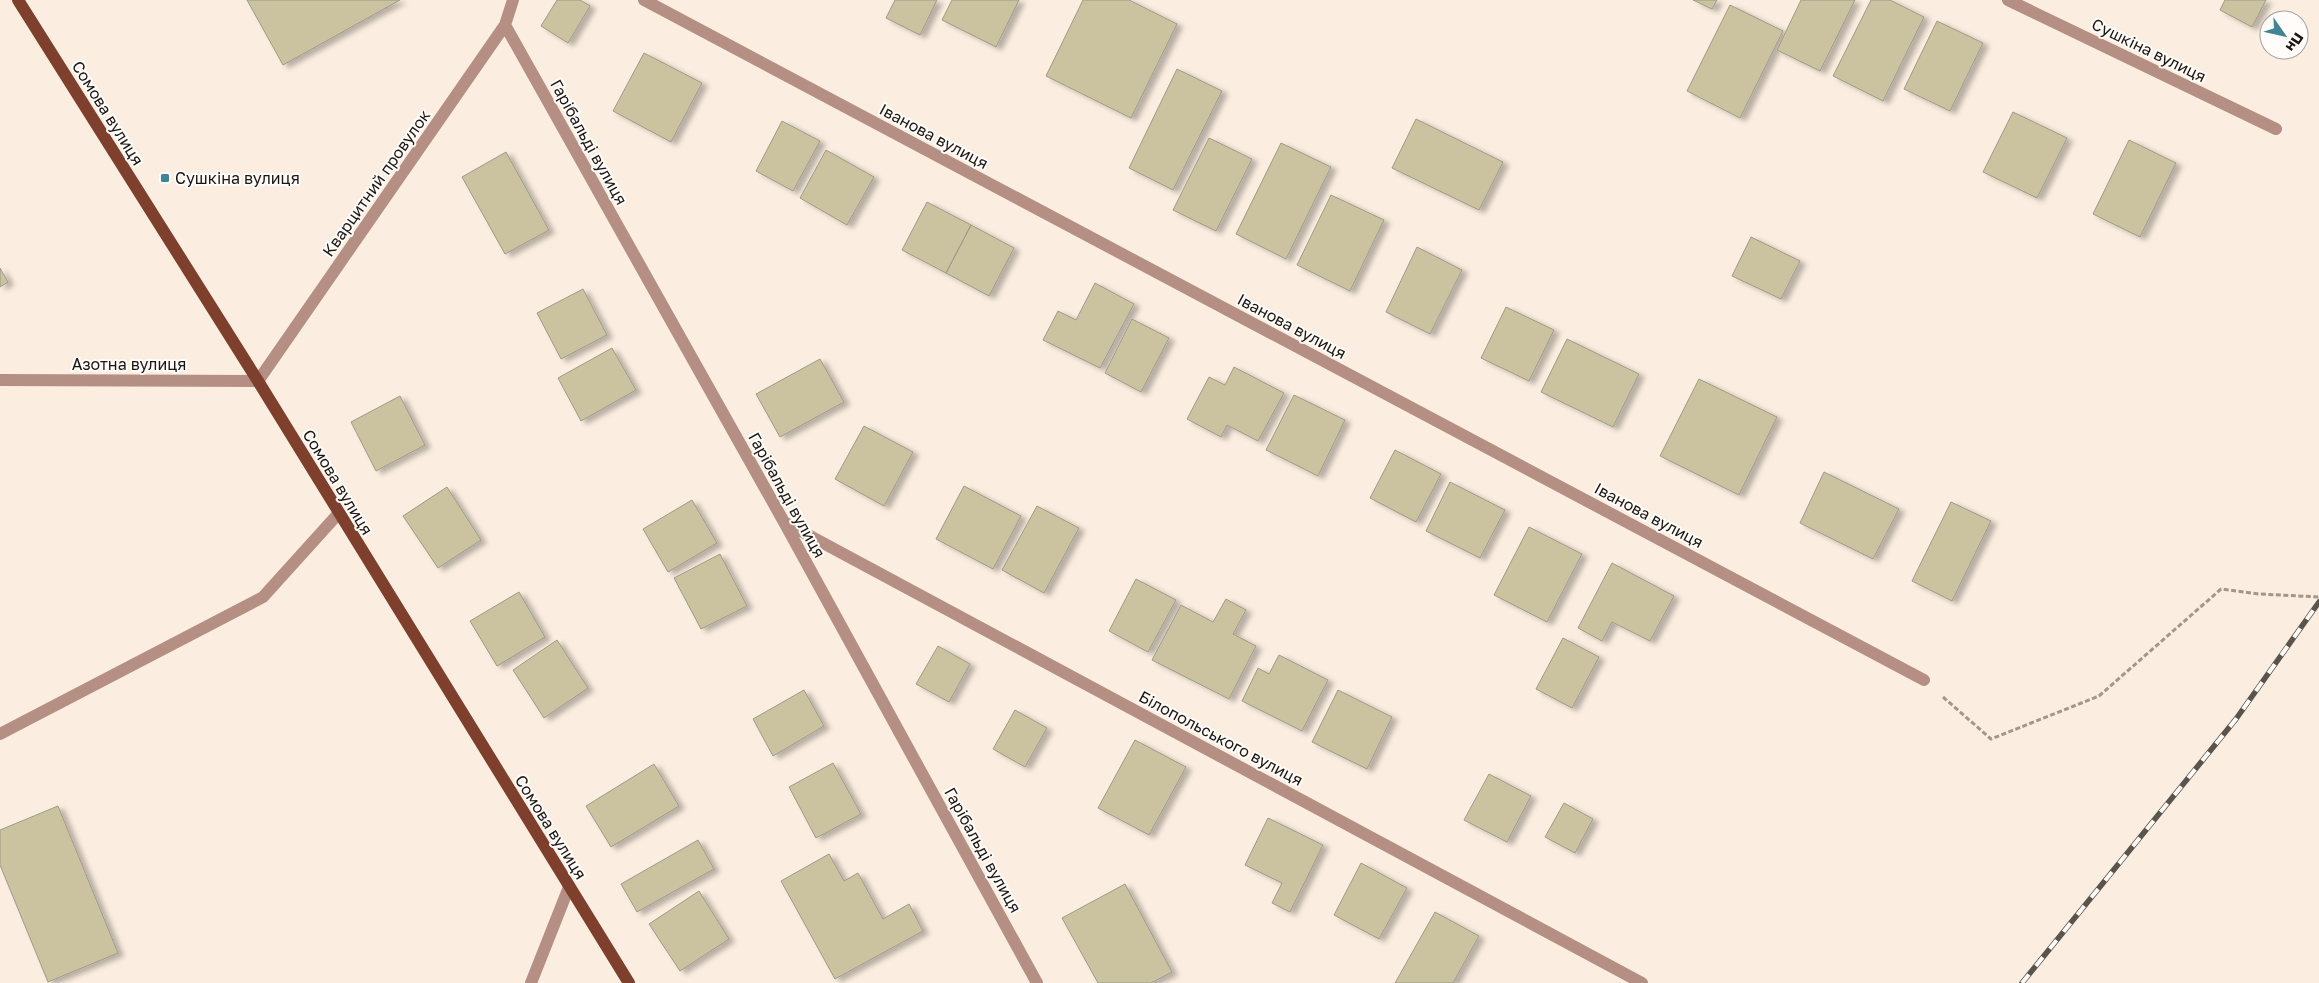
<svg xmlns="http://www.w3.org/2000/svg" width="2319" height="983" viewBox="0 0 2319 983" font-family="'Golos Text',sans-serif">
	<style>
		.building { fill: #cbc39f; stroke: #9e9a89; filter: url(#shadow) }
		.lines { fill: none; stroke-linecap: round; stroke-linejoin: round }
		.path { stroke: #a1978c; stroke-width: 3; stroke-dasharray: 5 2.5; stroke-linecap: butt }
		.minor { stroke: #b58f84; stroke-width: 12 }
		.major { stroke: #7e3f2c; stroke-width: 12 }
		.rail-casing { stroke: #5b544c; stroke-width: 5.5 }
		.rail { stroke: #fffcf9; stroke-width: 4; stroke-dasharray: 11; stroke-linecap: butt }
		.poi-dot { fill: #418494; stroke: #fffcf9; stroke-width: 2 }
		.labels { text-anchor: middle; dominant-baseline: central; stroke-width: 4; stroke-linejoin: round; paint-order: stroke }
		.street-label { font-size: 16px; fill: #1b1611; stroke: #fffcf9 }
		.poi-label { font-size: 16px; fill: #1b1611; stroke: #fffcf9; text-anchor: start }
	</style>
	<defs>
		<filter id="shadow"><feDropShadow dx="5.5" dy="3" stdDeviation="2.5" flood-color="#0004"/></filter>
	</defs>
	<rect width="100%" height="100%" fill="#fbeddf"/>
	<path class="building" d="M247,0H400L283,65Z
		M557,0H580L590,6L568,43L541,26Z
		M895,0H937L920,35L886,18Z
		M952,0H1019L996,47L942,20Z
		M1083,0H1129L1177,24L1131,118L1046,76Z
		M1693,0H1717L1712,9Z
		M1801,0H1855L1820,71L1777,50Z
		M1871,0H1890L1924,17L1883,101L1833,76Z
		M2225,0H2266L2252,27L2220,10Z
		M1730,5L1783,31L1740,118L1687,91Z
		M1937,21L1983,43L1950,111L1904,89Z
		M644,53L702,83L671,142L613,111Z
		M1177,69L1222,91L1173,190L1129,168Z
		M2013,112L2067,138L2037,198L1983,172Z
		M1416,119L1503,162L1479,210L1392,168Z
		M782,121L820,141L793,191L756,171Z
		M1209,138L1252,159L1216,231L1173,210Z
		M2129,140L2176,163L2140,237L2093,214Z
		M1281,143L1331,167L1286,259L1236,234Z
		M826,150L874,177L847,225L800,198Z
		M506,152L549,230L505,254L462,177Z
		M1331,195L1384,220L1350,291L1297,265Z
		M927,202L971,225L946,273L902,250Z
		M971,225L1014,248L989,296L946,273Z
		M1751,237L1800,261L1781,299L1732,276Z
		M1417,247L1462,270L1430,334L1386,312Z
		M0,268L8,282L0,287Z
		M1095,283L1134,304L1100,368L1043,340L1058,311L1076,320Z
		M583,289L607,335L561,359L537,313Z
		M1506,307L1554,330L1529,381L1481,358Z
		M1132,319L1169,338L1141,392L1105,373Z
		M1567,339L1639,374L1613,427L1541,392Z
		M612,348L636,390L581,421L558,378Z
		M820,359L844,402L780,437L756,394Z
		M1234,367L1284,393L1258,441L1227,425L1221,437L1187,419L1209,377L1225,385Z
		M1699,379L1777,417L1739,495L1660,456Z
		M1294,395L1345,420L1318,476L1266,450Z
		M400,396L425,445L376,471L351,422Z
		M864,426L913,452L884,506L835,479Z
		M1395,450L1441,474L1416,522L1370,498Z
		M1824,472L1899,509L1873,559L1800,523Z
		M1450,482L1505,510L1480,558L1426,531Z
		M964,486L1021,516L993,569L936,539Z
		M447,487L481,540L438,568L403,516Z
		M692,500L717,543L668,572L643,529Z
		M1951,502L1991,521L1952,601L1912,581Z
		M1037,506L1079,528L1044,593L1002,570Z
		M1529,527L1582,554L1547,622L1494,595Z
		M720,554L747,606L701,629L674,578Z
		M1612,563L1674,596L1650,641L1612,622L1602,641L1578,628Z
		M1136,579L1176,600L1148,652L1109,631Z
		M519,592L545,637L497,666L470,621Z
		M1226,599L1246,610L1233,634L1256,646L1229,699L1152,660L1181,605L1213,622Z
		M1563,638L1599,657L1572,708L1536,689Z
		M557,640L588,688L544,718L513,670Z
		M938,646L970,664L949,702L916,684Z
		M1279,655L1328,680L1302,731L1242,701L1258,668L1269,674Z
		M804,690L824,726L773,756L753,719Z
		M1338,690L1392,717L1367,769L1312,742Z
		M1015,710L1047,728L1025,767L993,749Z
		M1135,740L1186,767L1149,835L1098,808Z
		M833,763L861,814L816,838L789,787Z
		M654,764L679,806L611,847L586,806Z
		M1489,774L1531,796L1507,842L1464,820Z
		M1564,803L1593,819L1575,853L1545,837Z
		M58,806L118,953L48,982L0,865V830Z
		M1268,818L1323,845L1290,912L1272,903L1282,883L1245,865Z
		M698,840L714,869L637,912L621,884Z
		M829,854L844,881L858,873L883,919L909,904L923,931L835,979L781,881Z
		M1361,863L1407,888L1379,939L1334,915Z
		M1125,884L1172,972L1151,983H1098L1062,918Z
		M699,891L729,939L680,971L649,924Z
		M1435,912L1479,936L1453,983H1395Z"/>
	<g class="lines">
		<path class="path" d="M1943,697L1991,739L2099,696L2221,589L2259,594L2319,597"/>
		<path class="minor" d="M644,0L1924,680
			M2008,0L2276,129
			M505,25L784,522L1037,983
			M0,380L258,381L505,25L513,0
			M784,522L1642,983
			M0,734L263,597L338,514
			M531,983L569,887"/>
		<path class="major" d="M18,0L258,381L629,983"/>
		<g class="rail-casing">
			<path id="rail" d="M2022,983L2236,719L2319,602"/>
		</g>
		<use href="#rail" class="rail"/>
	</g>
	<rect class="poi-dot" x="160" y="173" width="10" height="10" rx="2.5"/>
	<g class="labels">
		<g class="street-label">
			<text transform="translate(2149 50) rotate(26)">Сушкіна вулиця</text>
			<text transform="translate(108 113) rotate(58)">Сомова вулиця</text>
			<text transform="translate(934 136) rotate(28)">Іванова вулиця</text>
			<text transform="translate(589 142) rotate(61)">Гарібальді вулиця</text>
			<text transform="translate(376 183) rotate(-55)">Кварцитний провулок</text>
			<text transform="translate(1292 326) rotate(28)">Іванова вулиця</text>
			<text x="129" y="364">Азотна вулиця</text>
			<text transform="translate(338 482) rotate(59)">Сомова вулиця</text>
			<text transform="translate(787 495) rotate(61)">Гарібальді вулиця</text>
			<text transform="translate(1649 515) rotate(28)">Іванова вулиця</text>
			<text transform="translate(1221 738) rotate(28)">Білопольського вулиця</text>
			<text transform="translate(551 827) rotate(58)">Сомова вулиця</text>
			<text transform="translate(983 850) rotate(61)">Гарібальді вулиця</text>
		</g>
		<g class="poi-label">
			<text x="175" y="178">Сушкіна вулиця</text>
		</g>
	</g>
	<g transform="translate(2284 35) rotate(124)"><circle r="24" fill="#fffcf9" stroke="#a4a09c"/>
	<path d="M0-4L9 19L0 12L-9 19Z" fill="#418494"/>
	<text y="-8" font-size="14" font-weight="bold" text-anchor="middle" fill="#1b1611">Пн</text>
	</g>
</svg>
